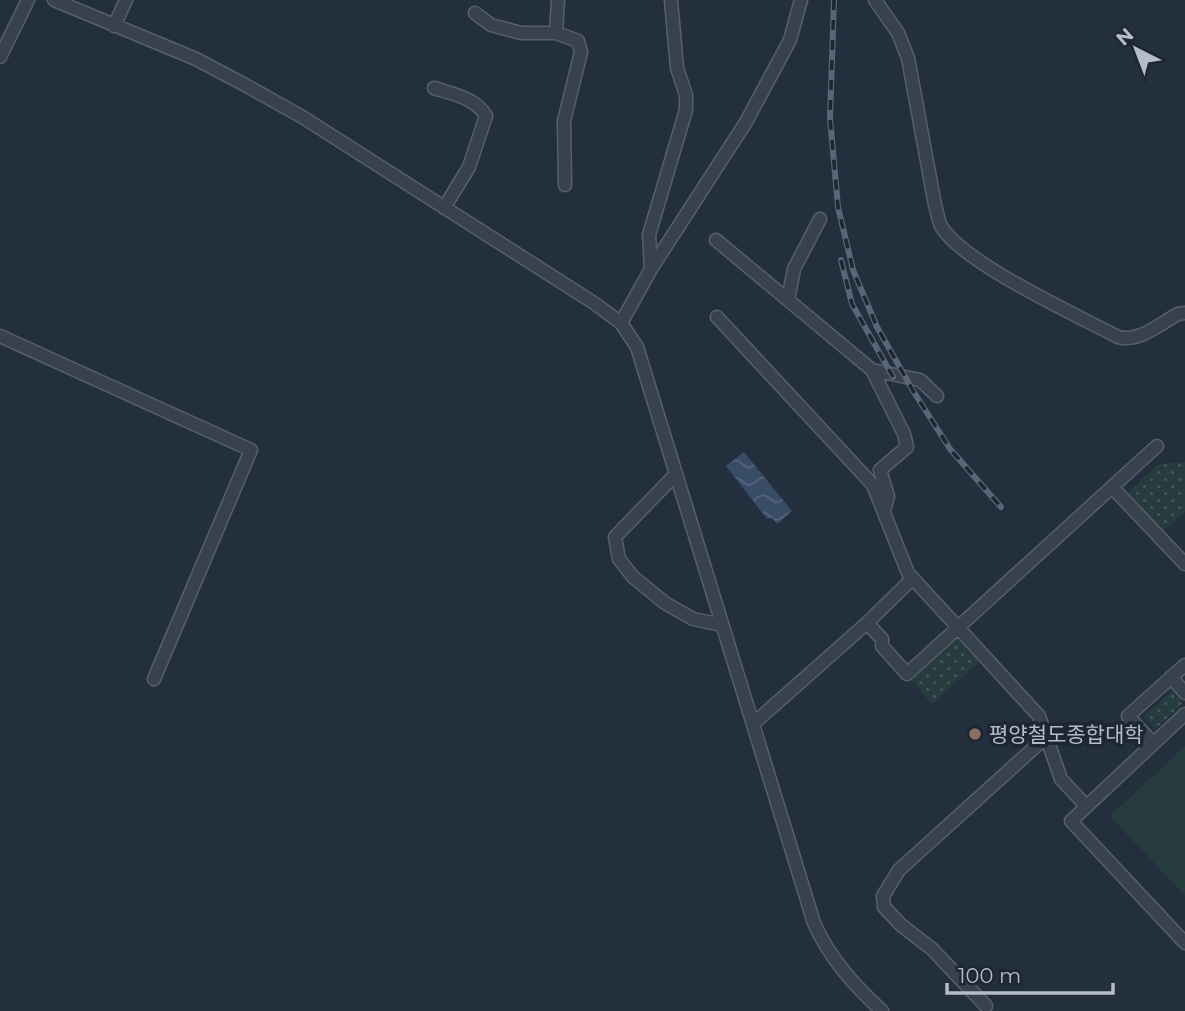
<svg xmlns="http://www.w3.org/2000/svg" width="1185" height="1011" viewBox="0 0 1185 1011" font-family="Montserrat,'Noto Sans KR',sans-serif">
	<style>
		.grass { fill: url(#grass-dots) }
		.green { fill: #263c3f }
		.water { fill: url(#water-waves) }
		.lines { fill: none; stroke-linecap: round; stroke-linejoin: round }
		.minor-casing { stroke: #565f6c; stroke-width: 15 }
		.minor { stroke: #38414e; stroke-width: 12 }
		.rail-casing { stroke: #5a6575; stroke-width: 6 }
		.rail { stroke: #1d2633; stroke-width: 3.5; stroke-dasharray: 10; stroke-linecap: butt }
		.education-dot { fill: #8d6e63; stroke: #1d2633; stroke-width: 2.5 }
		.labels { text-anchor: middle; dominant-baseline: central; stroke-width: 7; stroke-linejoin: round; paint-order: stroke }
		.poi-label { font-size: 21px; fill: #b4bcc9; stroke: #1d2633; text-anchor: start }
	</style>
	<defs>
		<pattern id="grass-dots" width="8" height="8" patternUnits="userSpaceOnUse" patternTransform="scale(1.75)"><rect width="8" height="8" fill="#263c3f"/><path d="M2 2h.1M6 6h.1" fill="none" stroke="#435659" stroke-width="1.8" stroke-linecap="round"/></pattern>
		<pattern id="water-waves" width="16" height="10" patternUnits="userSpaceOnUse" patternTransform="scale(1.75)"><rect width="16" height="10" fill="#394c67"/><path d="M0 5q4-4 8 0t8 0" fill="none" stroke="#53647b"/></pattern>
	</defs>
	<rect width="100%" height="100%" fill="#242f3e"/>
	<path class="grass" d="M1185,462V512L1162,532L1128,492L1159,464Z
		M957,638L979,662L932,704L910,679Z
		M1172,691L1183,704L1155,729L1144,716Z"/>
	<path class="green" d="M1185,746V896L1110,816Z"/>
	<path class="water" d="M744,452L792,511L777,524L772,518L767,519L726,466Z"/>
	<g class="lines">
		<g class="minor-casing">
			<path id="minor" d="M54,0L196,59L247,86L304,118L594,303L621,323L637,347L814,923C830,959 854,985 882,1011
				M875,0L898,33L908,58L935,205C937,211 938,220 941,226C961,262 1078,316 1118,337C1139,343 1161,323 1178,314L1185,313
				M475,13L491,25L521,33H556L578,41L581,52L564,121L565,185
				M114,26L126,0
				M556,33L558,0
				M0,57L28,0
				M434,88C453,94 476,98 486,116L469,167L444,208
				M716,240L872,370L904,434L907,447L880,470L888,496L884,511
				M651,269L649,235L686,110V95L677,68L671,0
				M788,300L794,269L820,219
				M717,317L873,485L908,573L1039,716L1061,779L1086,806
				M621,323L651,269L746,122L790,40L801,0
				M0,336L251,450L154,679
				M872,370L920,380L937,396
				M676,474L615,537L619,559L633,577L665,603L693,619L722,625
				M1112,487L1185,564
				M913,578L867,623L882,639V646L907,674L1157,446
				M1171,677L1185,693
				M1185,714L1071,821L1185,943
				M753,724L867,623
				M1153,743L1128,716L1185,665
				M986,1006L932,949L901,925L884,907L883,896L899,870L1046,737"/>
		</g>
		<use href="#minor" class="minor"/>
		<g class="rail-casing">
			<path id="rail" d="M834,0L830,118L838,207L853,270L877,327L912,389L950,449L1001,507
				M841,260L852,304L893,377"/>
		</g>
		<use href="#rail" class="rail"/>
	</g>
	<circle class="education-dot" cx="975" cy="734" r="7"/>
	<g class="labels">
		<g class="poi-label">
			<text x="989" y="734">평양철도종합대학</text>
		</g>
	</g>
	<g transform="translate(1136 49) rotate(318)" stroke="#1d2633" stroke-width="5" paint-order="stroke">
	<path d="M0-5L12 26L0 18L-12 26Z" fill="#b4bcc9"/>
	<text y="-10" font-size="19" font-weight="bold" text-anchor="middle" fill="#b4bcc9">N</text>
	</g>
	<path d="M947 983v10h166v-10" fill="none" stroke="#b4bcc9" stroke-width="3.5"/>
	<text x="958" y="983" font-size="21" fill="#b4bcc9" stroke="#1d2633" stroke-width="5" paint-order="stroke">100 m</text>
</svg>
